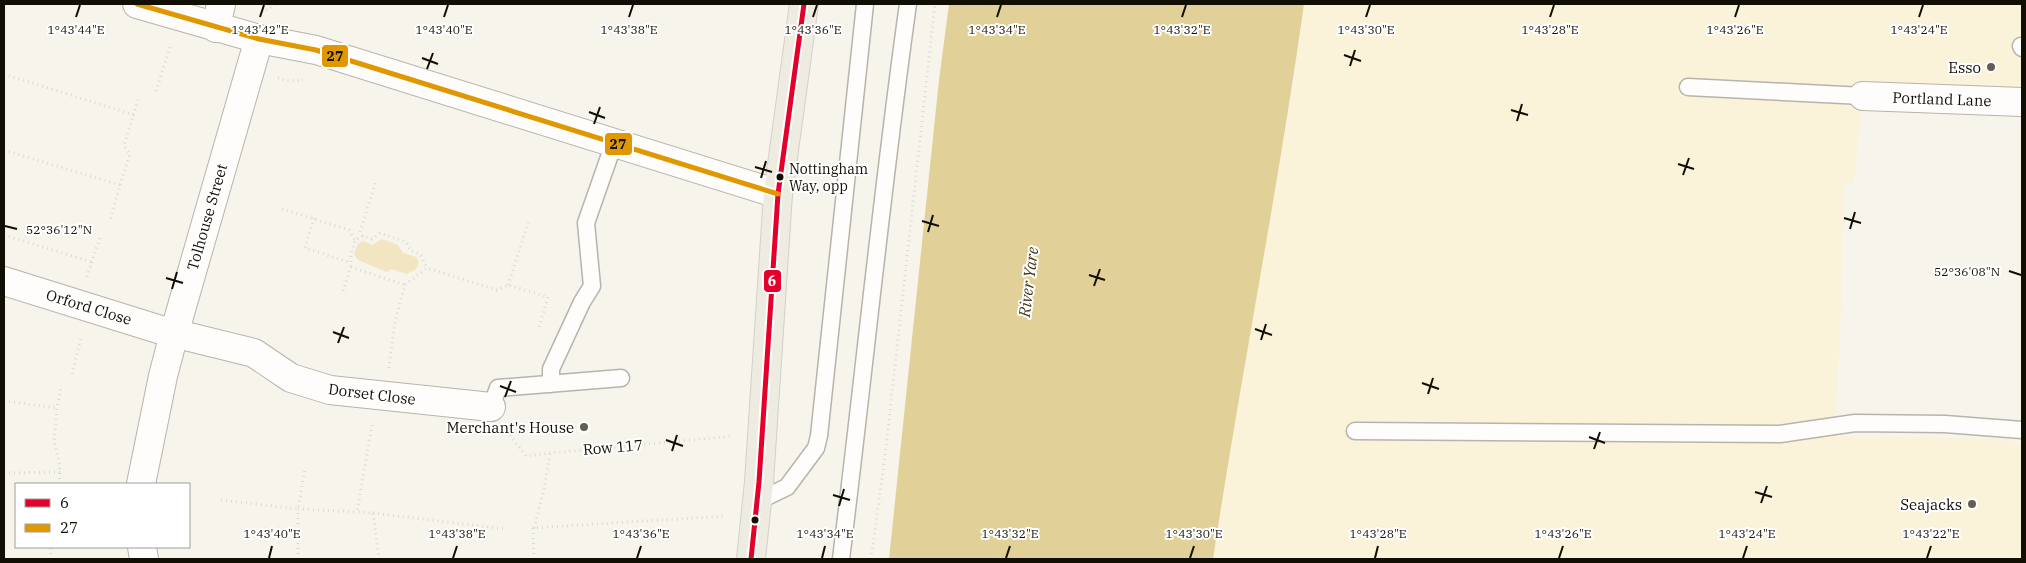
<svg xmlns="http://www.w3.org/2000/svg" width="2026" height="563" viewBox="0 0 2026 563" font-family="'IBM Plex Serif',serif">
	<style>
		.built { fill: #faf2d9 }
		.green { fill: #f1e5c2 }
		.water { fill: #e1d098 }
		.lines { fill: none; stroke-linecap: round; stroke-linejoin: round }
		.service-casing { stroke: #b7b4ab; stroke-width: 19 }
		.minor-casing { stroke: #b7b4ab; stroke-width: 30 }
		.primary-casing { stroke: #d1d0ca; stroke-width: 30 }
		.path { stroke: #d9d9d6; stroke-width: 3; stroke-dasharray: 1 4; stroke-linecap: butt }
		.service { stroke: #fefdfc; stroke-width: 16 }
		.minor { stroke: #fefdfc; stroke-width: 28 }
		.primary { stroke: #eeebe0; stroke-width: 28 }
		.bus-1-casing { stroke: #fff; stroke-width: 9 }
		.bus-2-casing { stroke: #fff; stroke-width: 9 }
		.bus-1 { stroke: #e4002b; stroke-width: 5 }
		.bus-2 { stroke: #e09700; stroke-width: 5 }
		.ticks { fill: none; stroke: #110e04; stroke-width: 2 }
		.poi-dot { fill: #625e55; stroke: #fff; stroke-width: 2 }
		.bus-dot { fill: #110e04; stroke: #fff; stroke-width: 2 }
		.labels { text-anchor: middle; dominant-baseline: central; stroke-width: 4; stroke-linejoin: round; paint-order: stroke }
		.bus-label { font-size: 14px; fill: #110e04; stroke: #fff; text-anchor: start }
		.poi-label { font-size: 15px; fill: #110e04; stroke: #fff; text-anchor: end }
		.street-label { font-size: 15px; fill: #110e04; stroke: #fff }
		.water-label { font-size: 16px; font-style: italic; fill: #413615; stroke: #fff }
		.ticks-label { font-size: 12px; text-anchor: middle; fill: #110e04; stroke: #fff; stroke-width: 4; stroke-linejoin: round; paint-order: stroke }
		.line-badge { stroke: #fff; stroke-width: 2 }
		.badge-label { font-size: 14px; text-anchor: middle; font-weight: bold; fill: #fff }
		.pale-badge-label { font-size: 14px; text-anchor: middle; font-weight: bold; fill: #111 }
	</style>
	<rect width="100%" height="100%" fill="#f7f4eb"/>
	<path class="built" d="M1304,4H2022V96L1959,91L1864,81L1854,184L1843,183L1842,289L1835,436L2007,439L2022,445V559H1213L1231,436L1294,78Z"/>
	<path class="green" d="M382,239L398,245L403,253L416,257L419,262L416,269L407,274L391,269L387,272L358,260L354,254L358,244L363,241L372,245Z"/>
	<path class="water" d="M949,4H1304C1278,190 1241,374 1213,559H889L939,80Z"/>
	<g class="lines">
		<g class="service-casing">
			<path id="service" d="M2021,46L2022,48
				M1688,87L1863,96
				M551,384V369L582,302L592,286L586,223L614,143
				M491,407L498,388L621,378
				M1355,431L1780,434L1855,423L1945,424L2022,430
				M756,502L787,487L816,448L819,436L865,4
				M841,559C864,374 882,188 908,4"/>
		</g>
		<g class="minor-casing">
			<path id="minor" d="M137,4L259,39L316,50L778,194
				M216,28L221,4
				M1863,96L2022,102
				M4,281L161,330L254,353L291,378L330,390L491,407
				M141,484L163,376L174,334L259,39
				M142,547L144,559"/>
		</g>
		<g class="primary-casing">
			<path id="primary" d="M751,559L759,482L778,194L804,4"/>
		</g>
		<path class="path" d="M266,10L276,4
			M4,74L134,115
			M278,78L287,81L303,80
			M156,91L171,44
			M4,150L120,185L110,221
			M120,185L130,154L124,146L138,100
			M282,209L349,230L355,240
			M314,218L305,248L351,263
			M4,235L92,262
			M363,236L360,232L376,181
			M351,267V254L355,240L363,236L372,239L380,233L406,242L411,251L420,254L427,268
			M87,277L100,237
			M508,285L529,220
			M343,291L351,267L405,285
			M389,368L395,321L405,285L427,268L497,290L508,285L548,297L539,327
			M72,374L81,337
			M4,401L57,408
			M372,425L357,512L373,513L379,559
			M509,430L512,438L526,456L550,453L733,436
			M4,473L60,472
			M59,484L60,466L54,441L57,408L61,387
			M221,500L298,509L305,469
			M373,513L505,529
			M534,528L544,489L550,453
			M50,559L51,547
			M298,559V509L357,512
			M534,559L533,528L726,516
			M871,559L885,456L935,4"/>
		<use href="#service" class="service"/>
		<use href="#minor" class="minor"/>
		<use href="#primary" class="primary"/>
		<g class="bus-1-casing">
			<path id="bus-1" d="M751,559L759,482L778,194L804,4"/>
		</g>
		<g class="bus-2-casing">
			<path id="bus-2" d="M137,4L259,39L316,50L778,194"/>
		</g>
		<use href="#bus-1" class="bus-1"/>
		<use href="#bus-2" class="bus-2"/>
	</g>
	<path class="ticks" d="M76,17L80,5M260,17L264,5M444,17L448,5M629,17L633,5M813,17L817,5M997,17L1001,5M1182,17L1186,5M1366,17L1370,5M1550,17L1554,5M1735,17L1739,5M1919,17L1923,5M1344,55L1361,61M422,58L438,64M1350,66L1355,50M427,69L433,53M1511,110L1528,115M589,112L605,118M1517,121L1522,104M594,124L600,107M1678,164L1694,169M755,167L772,172M1683,175L1689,158M761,178L766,161M1844,218L1861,223M922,221L939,226M5,226L17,229M1850,229L1855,212M928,232L933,215M2009,271L2021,275M1089,275L1105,280M166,278L183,283M1094,286L1100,269M172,289L177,272M1255,329L1272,335M333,332L349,338M1261,340L1266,324M338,343L344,327M1422,383L1439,389M500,386L516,392M1428,394L1433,378M505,397L511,381M1589,437L1605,443M666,440L683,446M1594,449L1600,432M672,451L677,435M1755,492L1772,497M833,495L850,500M1761,503L1767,486M839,506L844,489M269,558L272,546M453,558L457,546M637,558L641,546M822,558L825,546M1006,558L1010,546M1190,558L1194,546M1375,558L1378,546M1559,558L1563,546M1743,558L1747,546M1927,558L1931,546"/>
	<g class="poi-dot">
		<circle cx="1991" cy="67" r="5"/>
		<circle cx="584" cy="427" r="5"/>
		<circle cx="1972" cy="504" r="5"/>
	</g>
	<g class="bus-dot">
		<circle cx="780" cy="177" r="4.5"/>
		<circle cx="755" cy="520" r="4.5"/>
	</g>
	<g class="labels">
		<g class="bus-label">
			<text x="789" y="169">Nottingham<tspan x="789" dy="17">Way, opp</tspan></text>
		</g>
		<g class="poi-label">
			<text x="1981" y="67">Esso</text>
			<text x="574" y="427">Merchant's House</text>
			<text x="1962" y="504">Seajacks</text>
		</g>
		<g class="street-label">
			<text transform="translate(1942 99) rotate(2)">Portland Lane</text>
			<text transform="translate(207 217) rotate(-74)">Tolhouse Street</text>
			<text transform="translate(89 307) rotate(17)">Orford Close</text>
			<text transform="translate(372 394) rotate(7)">Dorset Close</text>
			<text transform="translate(613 447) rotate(-5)">Row 117</text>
		</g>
		<g class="water-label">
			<text transform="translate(1028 282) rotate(-83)">River Yare</text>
		</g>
	</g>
	<g class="ticks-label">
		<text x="76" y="34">1°43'44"E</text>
		<text x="260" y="34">1°43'42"E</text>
		<text x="444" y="34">1°43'40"E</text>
		<text x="629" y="34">1°43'38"E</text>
		<text x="813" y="34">1°43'36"E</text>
		<text x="997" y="34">1°43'34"E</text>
		<text x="1182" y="34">1°43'32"E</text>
		<text x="1366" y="34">1°43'30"E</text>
		<text x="1550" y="34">1°43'28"E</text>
		<text x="1735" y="34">1°43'26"E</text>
		<text x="1919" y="34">1°43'24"E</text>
		<text x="59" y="234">52°36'12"N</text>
		<text x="1967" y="276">52°36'08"N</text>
		<text x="272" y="538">1°43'40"E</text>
		<text x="457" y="538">1°43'38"E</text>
		<text x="641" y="538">1°43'36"E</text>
		<text x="825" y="538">1°43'34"E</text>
		<text x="1010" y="538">1°43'32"E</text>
		<text x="1194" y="538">1°43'30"E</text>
		<text x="1378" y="538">1°43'28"E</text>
		<text x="1563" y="538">1°43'26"E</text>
		<text x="1747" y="538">1°43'24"E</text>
		<text x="1931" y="538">1°43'22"E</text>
	</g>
	<g class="line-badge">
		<rect x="321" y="44" width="28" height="24" rx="5" fill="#e09700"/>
		<rect x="604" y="132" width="29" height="24" rx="5" fill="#e09700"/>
		<rect x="763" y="269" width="19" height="24" rx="5" fill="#e4002b"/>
	</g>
	<g class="badge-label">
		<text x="772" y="286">6</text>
	</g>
	<g class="pale-badge-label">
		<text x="335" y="61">27</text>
		<text x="618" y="149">27</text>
	</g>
	<rect width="2026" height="563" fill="none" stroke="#110e04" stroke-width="10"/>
	<rect x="15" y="483" width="175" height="65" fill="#ffffff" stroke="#a09f9b"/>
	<rect x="25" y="499" width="25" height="8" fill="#e4002b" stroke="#a09f9b"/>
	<text x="60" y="508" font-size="15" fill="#110e04">6</text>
	<rect x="25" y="524" width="25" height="8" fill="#e09700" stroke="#a09f9b"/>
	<text x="60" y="533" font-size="15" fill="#110e04">27</text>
</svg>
